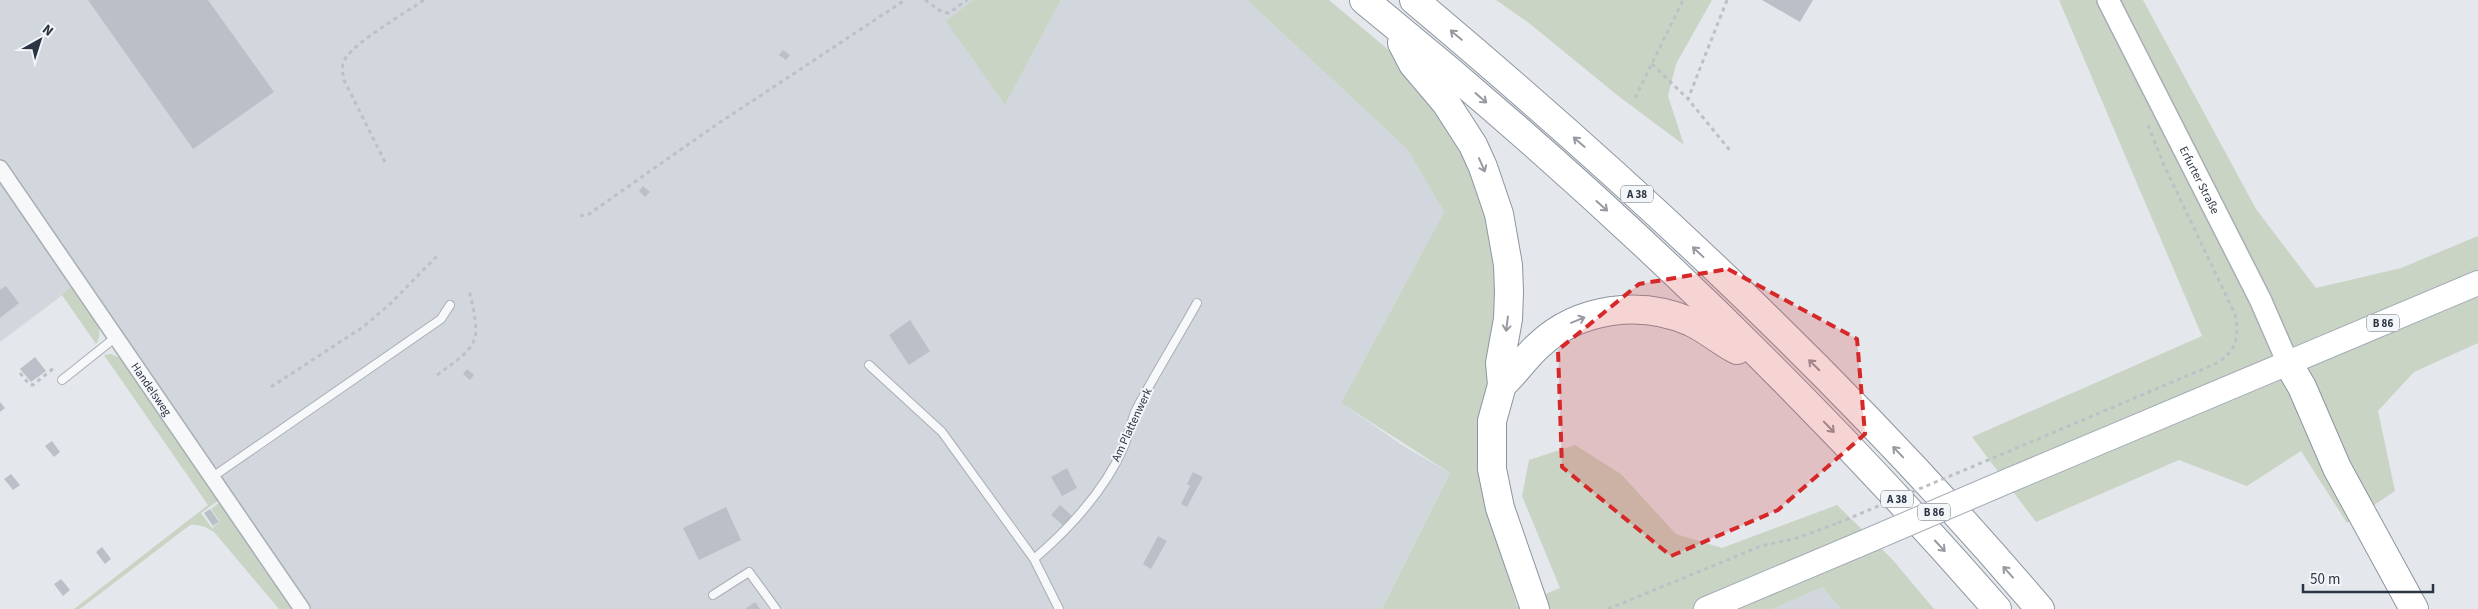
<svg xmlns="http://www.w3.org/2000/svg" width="2478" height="609" viewBox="0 0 2478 609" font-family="'Source Sans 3',sans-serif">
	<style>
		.built { fill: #d2d6dd }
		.green { fill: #cad4c5 }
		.building { fill: #bbc0c8 }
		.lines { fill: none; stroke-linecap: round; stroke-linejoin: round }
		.lane-casing { stroke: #a9aeb5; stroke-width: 10 }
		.street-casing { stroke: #a9aeb5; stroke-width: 18 }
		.secondary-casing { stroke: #a9aeb5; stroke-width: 24 }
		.primary-casing { stroke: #a3acb6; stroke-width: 26 }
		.highway-casing { stroke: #8c95a1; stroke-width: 30 }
		.path { stroke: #bdc1c6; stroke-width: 3; stroke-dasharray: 4 4; stroke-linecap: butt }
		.lane { stroke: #f6f8f9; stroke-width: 8 }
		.street { stroke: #f6f8f9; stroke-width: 15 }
		.secondary { stroke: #fff; stroke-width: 21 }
		.primary { stroke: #fff; stroke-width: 24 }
		.highway { stroke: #fff; stroke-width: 28 }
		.primary-bridge-casing { stroke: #a3acb6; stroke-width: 26; stroke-linecap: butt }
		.path-bridge { stroke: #bdc1c6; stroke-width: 3; stroke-dasharray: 4 4; stroke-linecap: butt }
		.primary-bridge { stroke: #fff; stroke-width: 24 }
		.oneway { stroke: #969aa1 }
		.marked { fill: #d62828; fill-opacity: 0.2; stroke: #d62828; stroke-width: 4; stroke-dasharray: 10 6; stroke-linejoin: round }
		.labels { text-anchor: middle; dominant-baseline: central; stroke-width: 4; stroke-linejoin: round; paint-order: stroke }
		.shield { fill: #f3f6f8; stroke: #686f79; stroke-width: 1 }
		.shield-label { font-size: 11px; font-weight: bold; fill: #2c3543 }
		.street-label { font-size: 12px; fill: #2c3543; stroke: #f3f6f8 }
	</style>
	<rect width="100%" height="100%" fill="#e4e7eb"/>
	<path class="built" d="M0,0H973L947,21L1005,105L1061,0H1247L1407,149L1444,212L1341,403L1405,447L1450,473L1382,609H295L72,286L0,342Z
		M1822,587L1841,609H1773Z"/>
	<path class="green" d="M973,0H1061L1005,105L946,21Z
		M1247,0H1329L1391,52L1414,75L1474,166L1500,273L1486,498L1517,606L1560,588L1522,496L1529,460L1575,445L1621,474L1676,534L1722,548L1837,505L1892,559L1934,609H1841L1822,587L1773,609H1382L1450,473L1341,403L1444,212L1407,149Z
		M1496,0H1712L1676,64L1668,96L1684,145L1617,95L1529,23Z
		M2059,0H2143L2256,209L2316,288L2401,268L2478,236V343L2414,372L2378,411L2395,491L2347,523L2301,451L2247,486L2179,460L2036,522L1972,437L2202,336Z
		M72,286C82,300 109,326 96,344L62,295L0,343Z
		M111,354L122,359L219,500L201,513L212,528L220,522L211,509L220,502L294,609H279L214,532C206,527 200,524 190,525L80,609H74L208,505L104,355Z"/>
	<path class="building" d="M88,0H208L274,92L193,149Z
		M1762,0H1813L1800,22Z
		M783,50L790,55L786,60L779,55Z
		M643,186L650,192L645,197L639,191Z
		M6,286L19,303L0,318V290Z
		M910,320L930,351L909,365L889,335Z
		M35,357L46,371L31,382L20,369Z
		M467,369L474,375L470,380L463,374Z
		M0,402L5,408L0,412Z
		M52,441L60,452L54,457L45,446Z
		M1067,468L1077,488L1062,496L1051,477Z
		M1193,472L1203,477L1187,507L1181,504L1190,486L1187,484Z
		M11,474L20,485L13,490L4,479Z
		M1060,505L1072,516L1064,526L1051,515Z
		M726,507L741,540L699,560L683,528Z
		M210,509L219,522L213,526L204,513Z
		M1158,536L1167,541L1151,569L1143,564Z
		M102,547L111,559L105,564L96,552Z
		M61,579L70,590L63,596L54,584Z
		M755,602L760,609H745Z"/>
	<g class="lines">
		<g class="lane-casing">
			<path id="lane" d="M869,365L942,432L1034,559L1059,609
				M62,380L116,337
				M211,478L441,319L450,305
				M1034,559C1070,528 1105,491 1124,446C1129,435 1131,421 1136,410C1155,374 1177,339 1197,303
				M713,595L749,572L776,609"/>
		</g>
		<g class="street-casing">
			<g id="street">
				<path id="s1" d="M0,168L302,609"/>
			</g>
		</g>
		<g class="secondary-casing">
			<g id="secondary">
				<path id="s2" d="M2108,0L2260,299L2288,363"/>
			</g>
		</g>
		<g class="primary-casing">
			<path id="primary" d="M2010,480L2478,283
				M1706,609L1858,545"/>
		</g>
		<g class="highway-casing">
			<path id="highway" d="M1364,0C1591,184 1804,388 1997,609
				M1414,0C1637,187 1851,387 2040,609
				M1402,43L1413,64L1446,103L1473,145L1483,167L1499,214L1508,265L1509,292L1508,319L1500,363L1502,385L1492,421V469L1500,508L1535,609
				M2288,363L2302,387L2337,468L2414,609
				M1502,385C1515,373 1525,358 1538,346C1579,307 1641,300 1691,322C1708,330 1721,342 1737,350"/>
		</g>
		<path class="path" d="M925,0L942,12L949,13L967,0
			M1727,0L1688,99L1732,153
			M1652,64L1688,99
			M1635,98L1683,0
			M385,162L344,80C343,74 341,68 344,61C351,44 407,12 424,0
			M580,216L589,214L713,127L905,0
			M20,373L29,384L33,385L55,367
			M437,375C481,344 481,341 469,290
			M271,387L363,327L390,304L438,255
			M1993,458L2215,364C2236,353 2240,336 2235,314L2163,163L2148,125
			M1608,609L1761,546L1797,538L1838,523"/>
		<use href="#lane" class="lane"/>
		<use href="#street" class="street"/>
		<use href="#secondary" class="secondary"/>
		<use href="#primary" class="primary"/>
		<use href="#highway" class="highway"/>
		<g class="primary-bridge-casing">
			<path id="primary-bridge" d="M1858,545L2010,480"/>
		</g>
		<path class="path-bridge" d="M1838,523L1993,458"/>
		<use href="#primary-bridge" class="primary-bridge"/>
	</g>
	<defs><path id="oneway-shaft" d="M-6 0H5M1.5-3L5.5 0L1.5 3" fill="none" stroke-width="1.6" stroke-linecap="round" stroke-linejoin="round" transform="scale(1.25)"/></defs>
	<g class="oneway">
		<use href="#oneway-shaft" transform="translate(1456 35) rotate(-140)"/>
		<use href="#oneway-shaft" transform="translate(1481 98) rotate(41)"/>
		<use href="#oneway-shaft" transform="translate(1579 142) rotate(-139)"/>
		<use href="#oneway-shaft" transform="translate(1482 165) rotate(66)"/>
		<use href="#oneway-shaft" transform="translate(1602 206) rotate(42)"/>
		<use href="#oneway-shaft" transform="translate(1698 252) rotate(-137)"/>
		<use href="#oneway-shaft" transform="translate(1578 320) rotate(-22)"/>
		<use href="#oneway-shaft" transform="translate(1507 324) rotate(97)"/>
		<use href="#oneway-shaft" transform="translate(1814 365) rotate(-135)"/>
		<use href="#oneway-shaft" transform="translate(1829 427) rotate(46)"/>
		<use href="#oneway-shaft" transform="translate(1898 452) rotate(-134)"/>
		<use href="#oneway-shaft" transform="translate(1940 546) rotate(47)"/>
		<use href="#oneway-shaft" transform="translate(2008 572) rotate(-132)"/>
	</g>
	<path class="marked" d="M1728,269L1857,339L1865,434L1778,510L1671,556L1562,467L1558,350L1639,284Z"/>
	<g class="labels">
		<g class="shield">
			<rect x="1621" y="185.5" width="32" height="17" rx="4"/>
			<rect x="2367" y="314.5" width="32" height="17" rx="4"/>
			<rect x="1881" y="490.5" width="32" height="17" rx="4"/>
			<rect x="1918" y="503.5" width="32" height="17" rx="4"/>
		</g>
		<g class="shield-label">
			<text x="1637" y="194">A 38</text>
			<text x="2383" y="323">B 86</text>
			<text x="1897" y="499">A 38</text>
			<text x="1934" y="512">B 86</text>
		</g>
		<g class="street-label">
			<text stroke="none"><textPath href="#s2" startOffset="202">Erfurter Straße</textPath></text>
			<text stroke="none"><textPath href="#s1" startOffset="268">Handelsweg</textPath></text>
			<text transform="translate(1132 425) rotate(-65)">Am Plattenwerk</text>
		</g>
	</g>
	<g transform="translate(40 40) rotate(39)" stroke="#f3f6f8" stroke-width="4" paint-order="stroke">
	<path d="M0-4L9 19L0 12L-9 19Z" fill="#2c3543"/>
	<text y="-8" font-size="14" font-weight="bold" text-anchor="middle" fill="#2c3543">N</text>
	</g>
	<path d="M2303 584v8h130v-8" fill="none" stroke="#2c3543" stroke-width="2.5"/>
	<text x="2310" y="584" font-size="15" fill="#2c3543" stroke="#f3f6f8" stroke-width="4" paint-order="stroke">50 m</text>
</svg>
